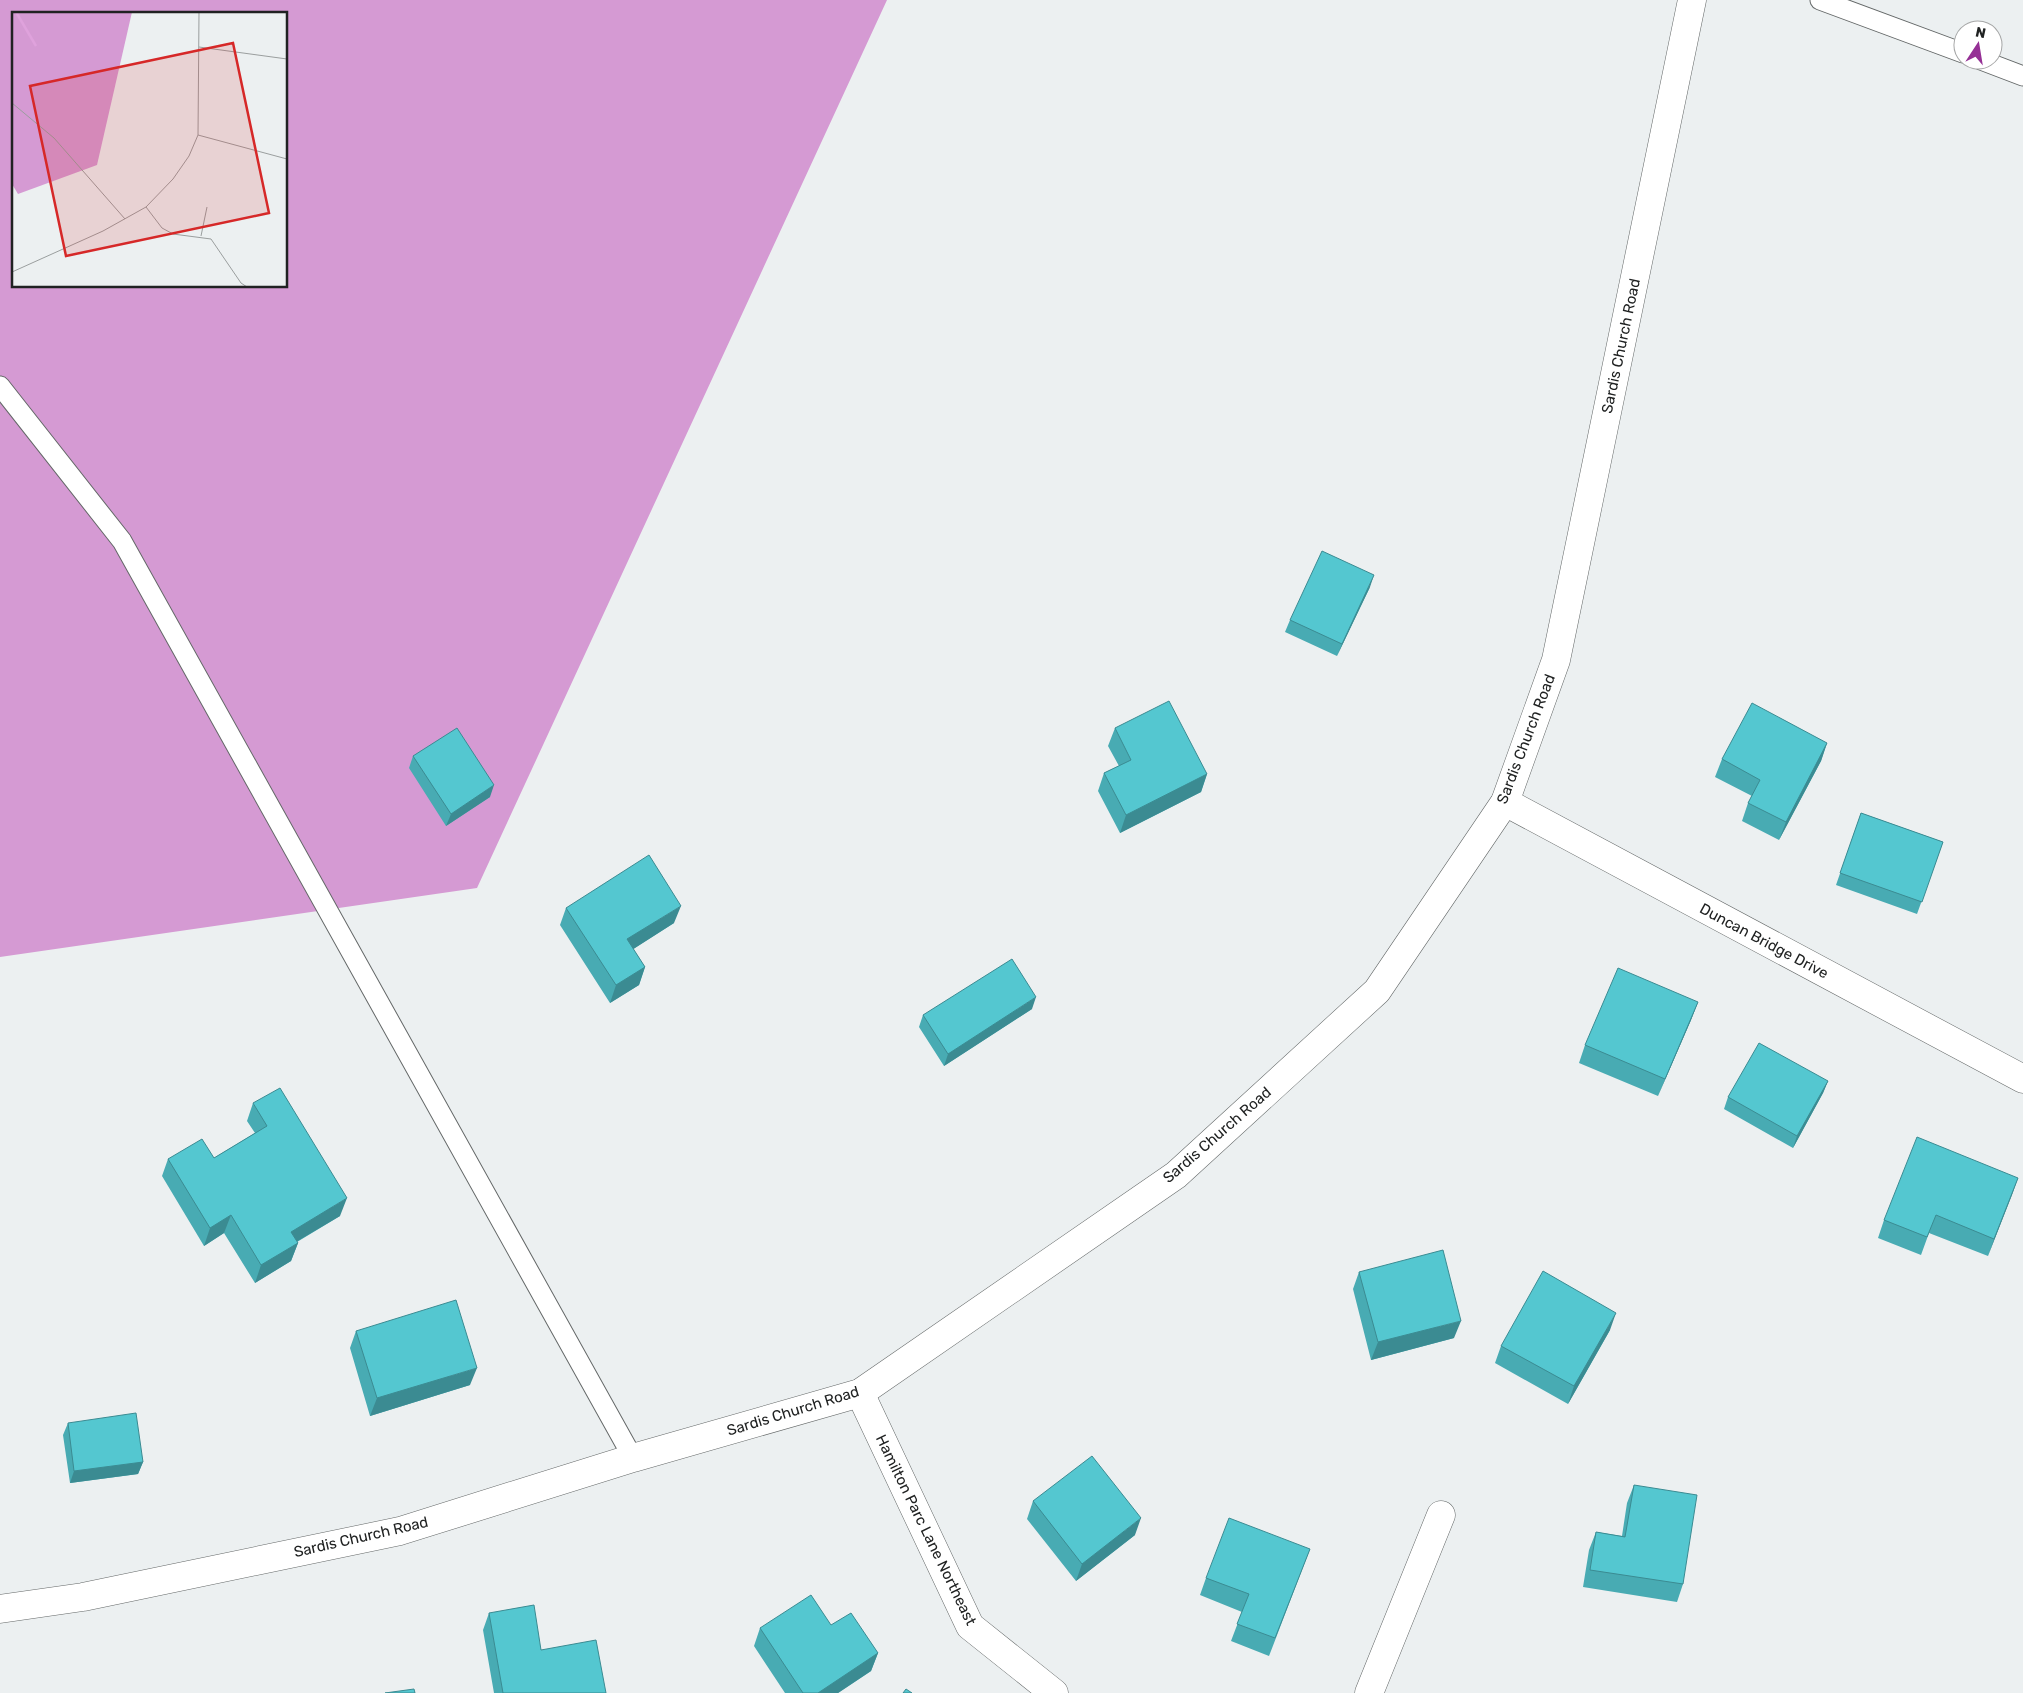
<svg xmlns="http://www.w3.org/2000/svg" width="2023" height="1693" viewBox="0 0 2023 1693" font-family="Rubik,sans-serif">
	<style>
		.forest { fill: #d59ad3; fill-rule: evenodd }
		.lines { fill: none; stroke-linecap: round; stroke-linejoin: round }
		.lane-casing { stroke: #646868; stroke-width: 21 }
		.street-casing { stroke: #646868; stroke-width: 29 }
		.secondary-casing { stroke: #646868; stroke-width: 29 }
		.lane { stroke: #fff; stroke-width: 19 }
		.street { stroke: #fff; stroke-width: 28 }
		.secondary { stroke: #fff; stroke-width: 28 }
		.wall { fill: #48abb3 }
		.shaded-wall { fill: #3b8b92 }
		.building { fill: #54c7d0; stroke: #3b8b92 }
		.labels { text-anchor: middle; dominant-baseline: central; stroke-width: 4.5; stroke-linejoin: round; paint-order: stroke }
		.street-label { font-size: 15px; fill: #202222; stroke: #fff }
		.inset-river { fill: none; stroke: #dfa2dc; stroke-width: 2.5 }
		.inset-road { fill: none; stroke: #9a9e9e; stroke-width: 1 }
		.view { fill: #d62828; fill-opacity: 0.15; stroke: #d62828; stroke-width: 2.5 }
		.inset-edge { fill: none; stroke: #202222; stroke-width: 2.5 }
	</style>
	<rect width="100%" height="100%" fill="#ecf0f1"/>
	<path class="forest" d="M0,0H887L477,888L0,957ZM14,14H286V286H14Z"/>
	<g class="lines">
		<g class="lane-casing">
			<path id="lane" d="M1820,0L1963,53
				M1981,60L2023,76
				M0,386L122,541L633,1458"/>
		</g>
		<g class="street-casing">
			<path id="street" d="M1505,802L2023,1079
				M860,1393L970,1626L1054,1693
				M1369,1693L1441,1515"/>
		</g>
		<g class="secondary-casing">
			<path id="secondary" d="M0,1609L83,1597L400,1531L633,1458L860,1393L1176,1175L1377,991L1505,802L1556,660L1692,0"/>
		</g>
		<use href="#lane" class="lane"/>
		<use href="#street" class="street"/>
		<use href="#secondary" class="secondary"/>
	</g>
	<path class="wall" d="M1370,587L1337,656L1285,632L1290,620Z
		M1115,728L1207,774L1201,792L1120,833L1098,791L1104,773L1119,766L1108,746Z
		M1827,743L1821,761L1779,840L1742,821L1748,803L1752,796L1715,777L1722,759Z
		M413,756L490,797L446,826L409,768Z
		M1861,813L1943,842L1917,914L1836,885Z
		M566,908L674,923L633,949L645,967L639,985L610,1003L560,925Z
		M1698,1002L1691,1020L1658,1096L1579,1063L1585,1045Z
		M1032,1009L944,1066L919,1027L923,1015Z
		M1828,1081L1823,1093L1793,1148L1724,1109L1728,1097Z
		M253,1103L340,1216L297,1242L298,1243L291,1261L255,1283L224,1233L204,1246L162,1176L168,1159L214,1158L255,1133L247,1121Z
		M2018,1178L1988,1256L1929,1233L1921,1255L1878,1238L1884,1220Z
		M1359,1272L1454,1338L1371,1360L1353,1289Z
		M1610,1330L1568,1404L1495,1363L1501,1346Z
		M356,1331L470,1385L370,1416L350,1348Z
		M68,1423L143,1462L138,1474L70,1483L63,1435Z
		M1634,1485L1683,1584L1677,1602L1583,1587L1589,1550L1596,1532L1622,1536L1627,1503Z
		M1033,1501L1135,1535L1076,1581L1027,1519Z
		M1310,1549L1269,1656L1231,1641L1242,1612L1200,1595L1206,1578Z
		M489,1613L541,1650L606,1693H494L483,1630Z
		M831,1625L878,1653L871,1671L838,1693H785L754,1646L760,1628Z"/>
	<path class="shaded-wall" d="M1374,575L1370,587L1337,656L1342,644Z
		M1827,743L1821,761L1779,840L1786,822Z
		M1207,774L1201,792L1120,833L1126,815Z
		M494,785L490,797L446,826L451,814Z
		M681,906L674,923L621,957L627,939Z
		M645,967L639,985L610,1003L616,985Z
		M1036,997L1032,1009L944,1066L948,1054Z
		M1698,1002L1691,1020L1658,1096L1665,1079Z
		M1828,1081L1823,1093L1793,1148L1797,1136Z
		M2018,1178L2012,1195L1988,1256L1994,1239Z
		M347,1198L340,1216L284,1249L291,1232Z
		M231,1215L224,1233L204,1246L210,1228Z
		M298,1243L291,1261L255,1283L261,1265Z
		M1616,1313L1610,1330L1568,1404L1574,1386Z
		M1461,1321L1454,1338L1371,1360L1378,1342Z
		M477,1368L470,1385L370,1416L377,1398Z
		M143,1462L138,1474L70,1483L74,1471Z
		M1141,1518L1135,1535L1076,1581L1082,1564Z
		M878,1653L871,1671L838,1693H818Z"/>
	<path class="building" d="M1322,551L1374,575L1342,644L1290,620Z
		M1169,701L1207,774L1126,815L1104,773L1131,760L1115,728Z
		M1752,703L1827,743L1786,822L1748,803L1760,780L1722,759Z
		M457,728L494,785L451,814L413,756Z
		M1861,813L1943,842L1922,902L1840,873Z
		M649,855L681,906L627,939L645,967L616,985L566,908Z
		M1012,959L1036,997L948,1054L923,1015Z
		M1618,968L1698,1002L1665,1079L1585,1045Z
		M1759,1043L1828,1081L1797,1136L1728,1097Z
		M280,1088L347,1198L291,1232L298,1243L261,1265L231,1215L210,1228L168,1159L202,1139L214,1158L267,1126L253,1103Z
		M1917,1137L2018,1178L1994,1239L1936,1215L1927,1237L1884,1220Z
		M1443,1250L1461,1321L1378,1342L1359,1272Z
		M1543,1271L1616,1313L1574,1386L1501,1346Z
		M456,1300L477,1368L377,1398L356,1331Z
		M136,1413L143,1462L74,1471L68,1423Z
		M1092,1456L1141,1518L1082,1564L1033,1501Z
		M1634,1485L1697,1495L1683,1584L1590,1570L1596,1532L1625,1537Z
		M1229,1518L1310,1549L1275,1638L1237,1624L1249,1594L1206,1578Z
		M811,1595L831,1625L851,1613L878,1653L818,1693H803L760,1628Z
		M534,1605L541,1650L596,1640L606,1693H503L489,1613Z
		M414,1689L415,1693H385Z
		M906,1689L912,1693H903Z"/>
	<g class="labels">
		<g class="street-label">
			<text transform="translate(1621 346) rotate(-78)">Sardis Church Road</text>
			<text transform="translate(1526 739) rotate(-69)">Sardis Church Road</text>
			<text transform="translate(1764 941) rotate(28)">Duncan Bridge Drive</text>
			<text transform="translate(1217 1135) rotate(-41)">Sardis Church Road</text>
			<text transform="translate(793 1411) rotate(-17)">Sardis Church Road</text>
			<text transform="translate(926 1530) rotate(64)">Hamilton Parc Lane Northeast</text>
			<text transform="translate(361 1537) rotate(-13)">Sardis Church Road</text>
		</g>
	</g>
	<g transform="translate(12 12)">
		<rect width="275" height="275" fill="#ecf0f1"/>
		<path d="M0,0H120L85,153L6,182L0,172Z" fill="#d59ad3"/>
		<path class="inset-river" d="M4,0L24,34"/>
		<path class="inset-road" d="M187,35L275,47M0,91L42,126L113,207M186,123L275,147M134,195L150,216L161,222L199,227L229,271L235,275M189,224L195,195M0,260L91,219L134,195L161,167L177,144L186,123L187,0"/>
		<path class="view" d="M221,31L257,201L54,244L18,74Z"/>
		<rect width="275" height="275" class="inset-edge"/>
	</g>
	<g transform="translate(1978 45) rotate(12)"><circle r="24" fill="#ffffff" stroke="#a6a7a7"/>
	<path d="M0-4L9 19L0 12L-9 19Z" fill="#953095"/>
	<text y="-8" font-size="14" font-weight="bold" text-anchor="middle" fill="#202222">N</text>
	</g>
</svg>
